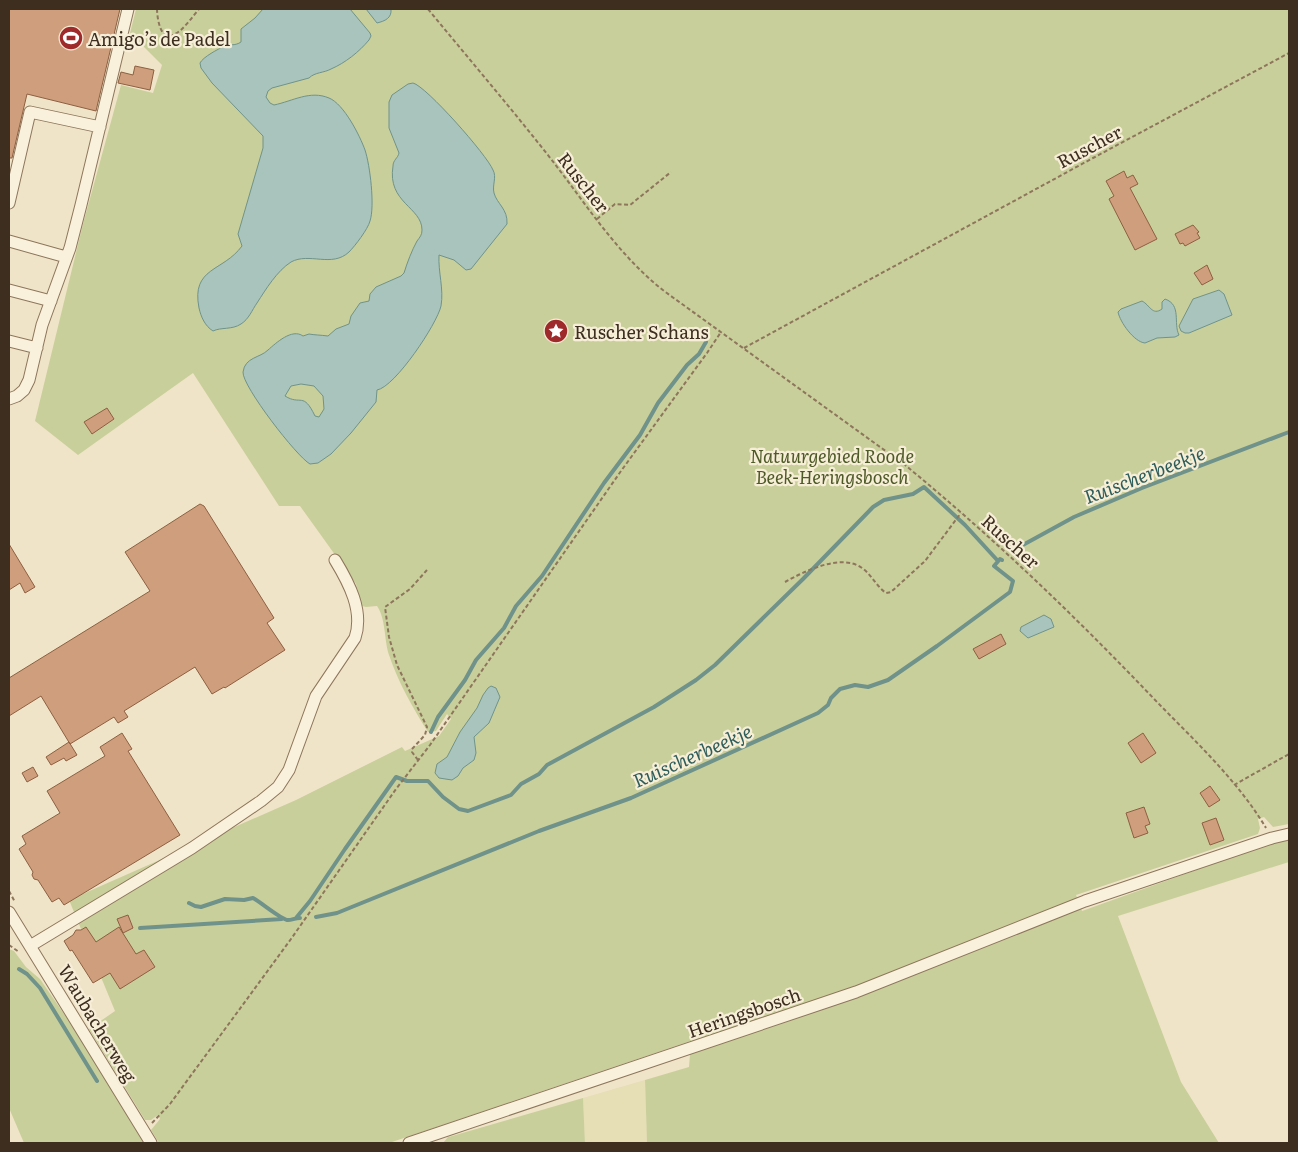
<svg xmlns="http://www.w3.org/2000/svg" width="1298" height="1152" viewBox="0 0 1298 1152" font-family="Literata,serif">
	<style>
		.farmland { fill: #e6deb5 }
		.green { fill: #c9cf9b }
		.water { fill: #a9c4bc; stroke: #6f938a; fill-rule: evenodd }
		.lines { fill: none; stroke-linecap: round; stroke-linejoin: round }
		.stream { stroke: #6f938a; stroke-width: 4 }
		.building { fill: #cf9f7d; stroke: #8d5f41 }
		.minor-casing { stroke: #8d765c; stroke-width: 13 }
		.path { stroke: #8d765c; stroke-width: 2; stroke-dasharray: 4 2.5; stroke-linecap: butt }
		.minor { stroke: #faf1dc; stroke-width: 11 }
		.labels { text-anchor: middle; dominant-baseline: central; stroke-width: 4.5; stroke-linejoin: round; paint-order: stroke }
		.poi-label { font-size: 18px; fill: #3d2e20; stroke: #f7eed8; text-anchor: start }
		.street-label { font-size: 18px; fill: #3d2e20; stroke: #f7eed8 }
		.park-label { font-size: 18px; font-style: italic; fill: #4d5a26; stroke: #f7eed8 }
		.water-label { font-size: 19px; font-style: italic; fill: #2f5d5a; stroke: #f7eed8 }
	</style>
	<rect width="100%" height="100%" fill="#f0e4c8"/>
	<path class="farmland" d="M645,1080L647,1143H585L583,1098Z"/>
	<path class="green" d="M136,9H1289V824L1273,827L1264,817L1258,819L1260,828L1258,834L1076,895L1082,911L1274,842L1289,839V862L1118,916L1181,1082L1219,1143H647L645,1080L689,1067L691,1041L389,1143H159L151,1130L160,1119L158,1115L151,1120H145L89,1029L115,1011L69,900L296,800L402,747L405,751L439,736L451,719L447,714L436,731L428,732C413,708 398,682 389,655C384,640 386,619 377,606L366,607L362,606L356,584L300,506H279L193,373L78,455L35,421L83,224L121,85L153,93L162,65L130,33Z
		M9,949L14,951L26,967L40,979L71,1024L144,1143H24L9,1108Z
		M583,1098L585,1143H443L448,1137L452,1136Z"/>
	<path class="water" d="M263,9H350L370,33L371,36L369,40C359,52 345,63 331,69C324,73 315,72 309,78L272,88L268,91L266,97L270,103L274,105C293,101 310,90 329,98C344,104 360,136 365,150C370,165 375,206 370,221C368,229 355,246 349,252C332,268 309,252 291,262C277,271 266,289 257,303C252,310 249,319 241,324C232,330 221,327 213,331C205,326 201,317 199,308C191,267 223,272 242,246L238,234L263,148V136L212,83L201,68L200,63C203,57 218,49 225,46C231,44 235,46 241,42V29L255,18Z
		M366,9H391C392,18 385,21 377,23Z
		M413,83C426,86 487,155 493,170C497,177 492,185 494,193C497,204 508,209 507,224L471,269L466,270L454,260L439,255C438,272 444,289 441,306C437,324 395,387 377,390L376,402L351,433L331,454L318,463L310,464C297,457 242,386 243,372C245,357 260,358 268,350C276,343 292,328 303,336L309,334C314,335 321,335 328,336L336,329L349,324L351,316L360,303L369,301L370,294L376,287L401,276L404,273C407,263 412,250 417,241C420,237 422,235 422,230C422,207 387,203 393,166C393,160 398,158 399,153L389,128V102L392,95L408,84ZM301,384L314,386L323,396L324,409L319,417L315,416C303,391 301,406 285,396L291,386Z
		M1219,290L1224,294L1232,315L1189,333H1185L1181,331L1179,326L1193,299Z
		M1165,299C1182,305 1173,323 1179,335L1175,337L1157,338L1145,343C1134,342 1120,322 1118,312L1121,309L1142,301C1150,305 1152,316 1162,309V302Z
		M1044,615L1051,619L1054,627L1028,638L1020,631L1021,627Z
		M491,686L496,688L500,697L489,723L474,737L476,753L474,760L463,768L458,776L452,780L439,778L435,773L437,764L447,757L460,732L477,708L483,695L488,688Z"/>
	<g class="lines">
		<path class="stream" d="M1014,552L1021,546L1074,517L1142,488L1289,432
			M431,732L438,717L465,680L476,660L504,628L516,606L542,576L604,483L640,435L658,403L687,365L699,354L706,342
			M189,903L195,906L201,907L225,899L244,900L253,898C262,903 282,920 288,920C292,920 295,918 300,918
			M316,917L337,913L539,831L631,798L818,713L828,705L831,698L840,689L855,685L868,687L888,680L937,646L1010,592L1013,581L994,566L1000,559L1002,560
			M296,918L310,901L345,849L396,777L407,781H428L443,797L459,809L468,811L511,795L521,784L539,774L547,765L654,707L696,680L715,665L803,579L873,507L884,500L913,494L924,487L965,525L998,561
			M140,928L282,919
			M19,969L27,974L40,988L97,1081"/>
	</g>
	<path class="building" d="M9,9H120L96,111L27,94L12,158H9Z
		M135,66L154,70L150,90L118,83L121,72L133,75Z
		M1124,171L1127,178L1133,175L1138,184L1130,188L1157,239L1135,250L1109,199L1114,196L1106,181Z
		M1193,225L1199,232L1197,233L1200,238L1185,246L1183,243L1180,244L1175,234Z
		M1207,265L1213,279L1202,285L1194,273Z
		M107,408L114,419L92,434L84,422Z
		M200,504L204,506L274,618L267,623L285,650L225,688L224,687L212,694L195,667L124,711L128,717L118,723L114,717L70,744L41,696L9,716V678L150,591L125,552Z
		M9,544L35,587L25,593L20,583L9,590Z
		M1001,634L1006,644L979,659L973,649Z
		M122,733L132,749L128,751L180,835L64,905L59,898L52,902L38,880L34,879L32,875L33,872L19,849L26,844L22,836L60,813L47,791L105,756L100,747Z
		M1143,733L1156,753L1141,763L1128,743Z
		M69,742L77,755L66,761L64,758L51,765L46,757Z
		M33,767L38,776L27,782L22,773Z
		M1210,786L1220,800L1209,807L1200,793Z
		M1144,807L1150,824L1145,826L1148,833L1134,838L1126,813Z
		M1216,818L1224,840L1210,845L1202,823Z
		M128,915L133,928L123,933L117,919Z
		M86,927L96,942L119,927L136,954L144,950L155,967L120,989L110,973L93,983L72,950L70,951L64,941L73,935L76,930H81Z"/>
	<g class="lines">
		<g class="minor-casing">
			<path id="minor" d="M9,203L30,112L100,127
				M9,241L66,257
				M9,290L51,301
				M9,341L37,348
				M9,399L17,396L24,390L29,380L42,325L70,248L81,205L128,9
				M9,912L151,1143
				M30,946L192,848L261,801L278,787L289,770L316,696L355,638C364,611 349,583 335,560
				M409,1143L856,992L1085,901L1272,838L1289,834"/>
		</g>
		<path class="path" d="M157,9C157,16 160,42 173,35C183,31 192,17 199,9
			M428,9C469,59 511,108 551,159C586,204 618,255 664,291L905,465C994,538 1077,618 1157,702C1195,741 1238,781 1266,828
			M597,219L615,204L630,205L671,172
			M744,348L1093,158L1289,53
			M785,582C805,571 841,553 862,568C872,575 876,586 886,593L891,592L925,561L961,513
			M418,760L412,752V749L425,735L427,727L397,665L389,637L385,607L410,589L427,570
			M1234,785L1289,754
			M9,891L15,902
			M9,945L19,952
			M152,1123L170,1104L291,939L396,789L430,745L621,471L707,353L721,332"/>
		<use href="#minor" class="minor"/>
	</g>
	<defs>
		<g id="stadium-disc" transform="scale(1.25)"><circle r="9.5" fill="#9e2a2b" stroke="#f7eed8"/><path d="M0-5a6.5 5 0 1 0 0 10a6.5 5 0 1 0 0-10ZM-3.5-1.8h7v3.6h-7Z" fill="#fff"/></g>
		<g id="sight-disc" transform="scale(1.25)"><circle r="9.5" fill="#9e2a2b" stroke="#f7eed8"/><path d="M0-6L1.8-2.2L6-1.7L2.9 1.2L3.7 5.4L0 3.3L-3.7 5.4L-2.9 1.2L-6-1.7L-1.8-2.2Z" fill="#fff"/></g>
	</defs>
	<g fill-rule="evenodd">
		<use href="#stadium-disc" x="71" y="38"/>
		<use href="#sight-disc" x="556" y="331"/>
	</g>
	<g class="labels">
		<g class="poi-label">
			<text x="88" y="38">Amigo’s de Padel</text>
			<text x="574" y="331">Ruscher Schans</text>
		</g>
		<g class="street-label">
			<text transform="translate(1089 146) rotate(-28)">Ruscher</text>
			<text transform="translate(584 182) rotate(52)">Ruscher</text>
			<text transform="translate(1011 541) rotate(42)">Ruscher</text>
			<text transform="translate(744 1012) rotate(-19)">Heringsbosch</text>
			<text transform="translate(98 1023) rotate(59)">Waubacherweg</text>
		</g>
		<g class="park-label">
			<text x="832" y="455">Natuurgebied Roode<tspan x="832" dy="21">Beek-Heringsbosch</tspan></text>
		</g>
		<g class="water-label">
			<text transform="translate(1144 474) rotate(-21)">Ruischerbeekje</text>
			<text transform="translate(692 755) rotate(-24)">Ruischerbeekje</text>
		</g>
	</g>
	<rect width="1298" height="1152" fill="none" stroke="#3d2e20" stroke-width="20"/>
</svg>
